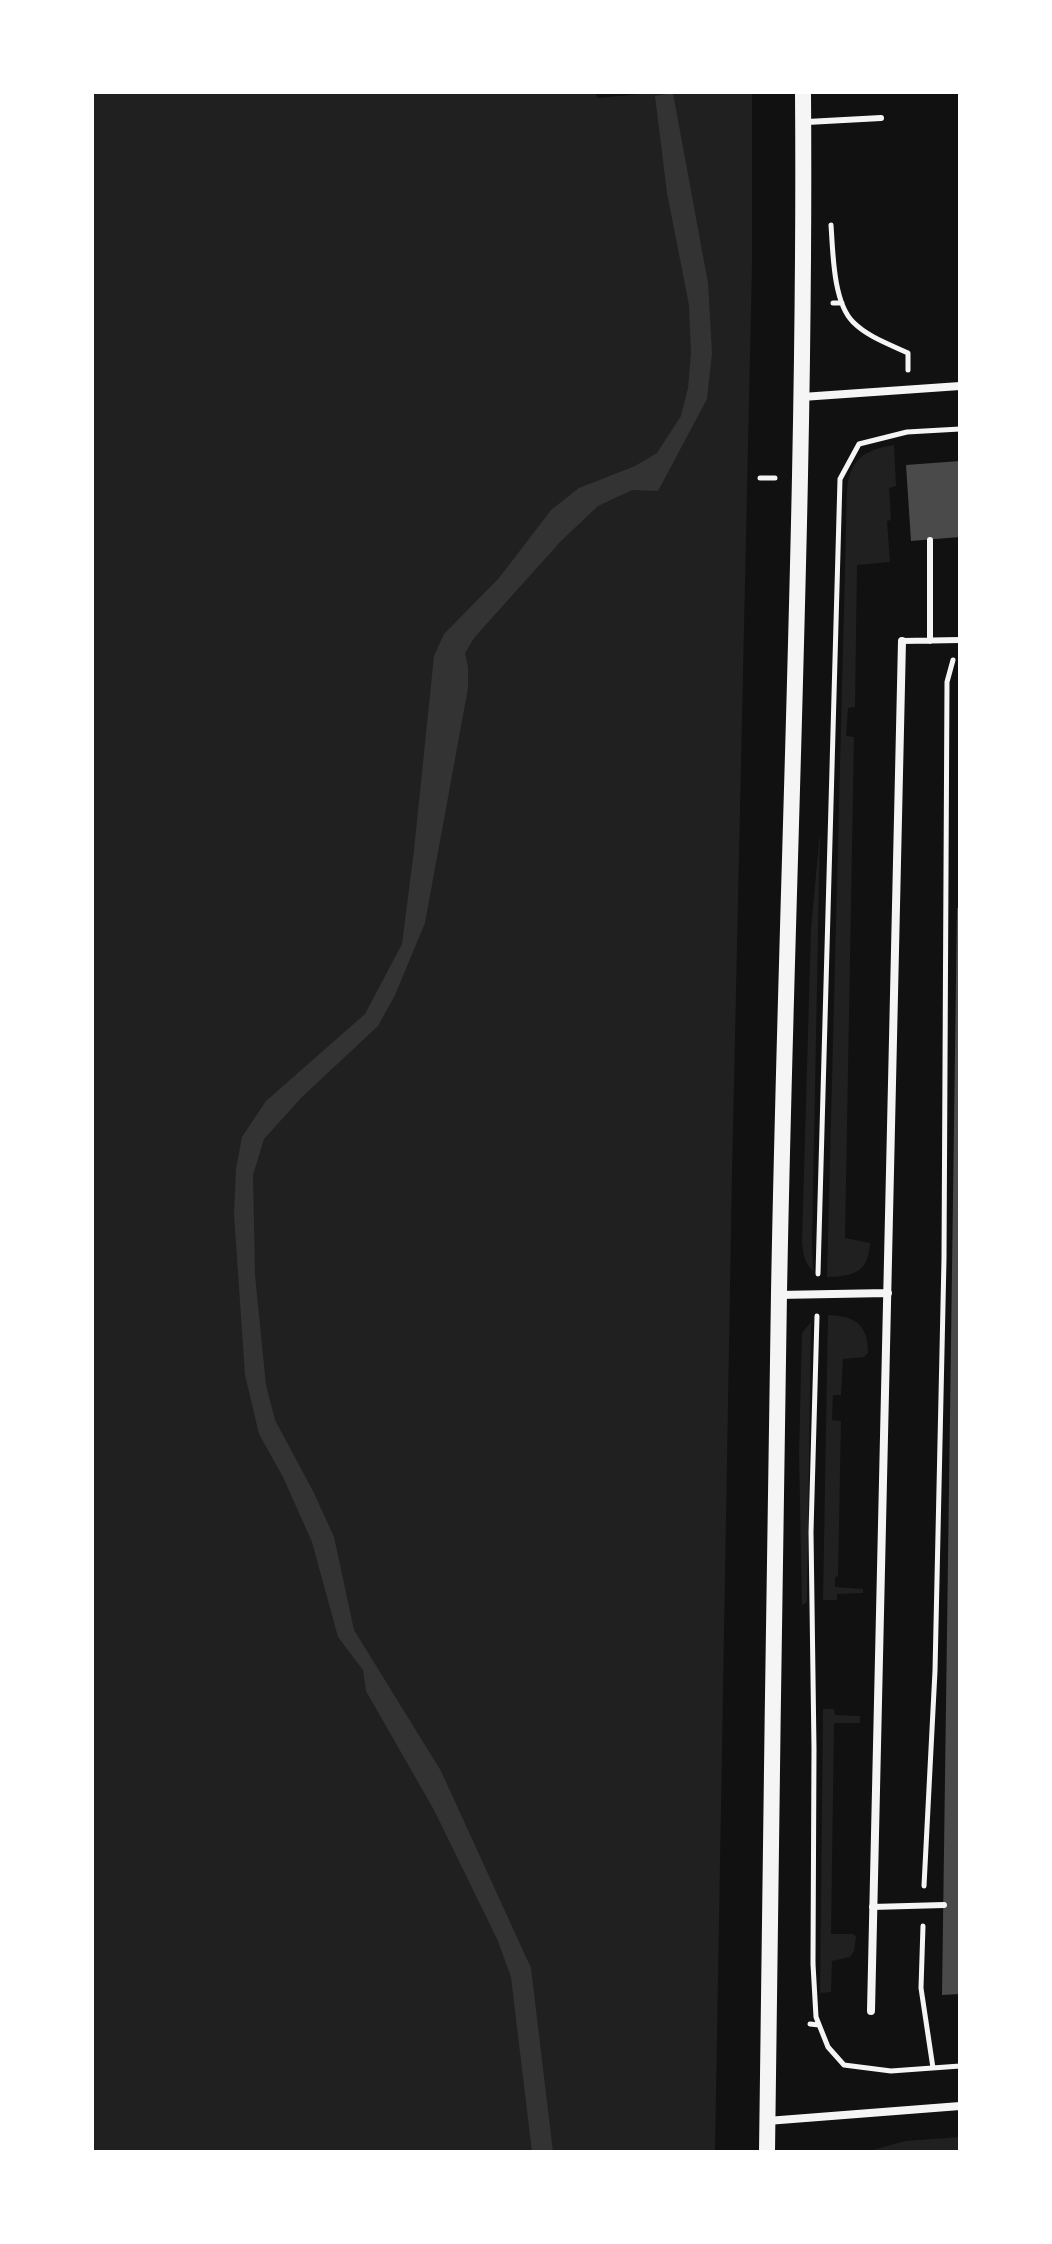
<svg xmlns="http://www.w3.org/2000/svg" width="1052" height="2244" viewBox="0 0 1052 2244" font-family="Karla,sans-serif">
	<style>
		.green { fill: #202020 }
		.water { fill: #333 }
		.building { fill: #4a4a4a }
		.lines { fill: none; stroke-linecap: round; stroke-linejoin: round }
		.path { stroke: #f5f5f5; stroke-width: 5 }
		.service { stroke: #f5f5f5; stroke-width: 6 }
		.minor { stroke: #f5f5f5; stroke-width: 8 }
		.secondary { stroke: #f5f5f5; stroke-width: 16 }
	</style>
	<rect width="100%" height="100%" fill="#111"/>
	<path class="green" d="M92,92H596L597,98L664,92H752V265L732,1173L715,2152H92Z
		M894,445L896,486L889,488L891,520L887,521L890,562L857,565L855,707L848,708L846,736L854,737L845,1238L870,1243C868,1273 854,1276 827,1277L847,490C850,459 864,450 894,445Z
		M820,832L812,1242L813,1271C804,1262 803,1254 802,1241L811,929Z
		M828,1315C855,1316 868,1324 868,1353L864,1357L843,1359L841,1395H833L832,1420L841,1421L838,1576L835,1577V1587L863,1589V1593L837,1594V1600H823Z
		M811,1322L807,1602L802,1605L799,1454L802,1333Z
		M823,1709H834L835,1715L860,1716V1723H834L831,1934H853L856,1937L854,1951L850,1957L832,1961L831,1992L820,1993Z
		M960,2137V2152H866L905,2141Z"/>
	<path class="water" d="M673,93L708,283L712,353L707,399L658,491L632,490L598,506L561,541L474,638L465,653L468,667V688L425,923L395,995L378,1026L302,1097L264,1139L253,1175L255,1275L266,1385L275,1420L314,1493L334,1537L354,1630L441,1771L531,1968L553,2152H532L511,1977L498,1941L434,1810L366,1691L363,1670L338,1637L312,1542L283,1477L259,1434L245,1375L234,1214L236,1169L242,1137L266,1101L365,1014L402,944L414,850L434,656L444,634L499,578L551,510L579,488L635,466L657,453L681,416L688,388L691,353L689,305L667,193L655,96Z"/>
	<path class="building" d="M960,461V537L911,541L906,465Z
		M957,908H960V1994L942,1995Z"/>
	<g class="lines">
		<path class="path" d="M831,225C833,252 833,302 853,322C868,337 889,344 908,353V370
			M833,303H842
			M760,478H775
			M818,1274L840,479L859,444L907,432L960,429
			M817,1316L811,1532L814,1749L813,1964L816,2017L828,2047L844,2065L891,2071L960,2066
			M924,1886L935,1671L944,1259L947,682L953,660
			M923,1926L921,1988L933,2068
			M810,2024L819,2025"/>
		<path class="service" d="M807,122L881,118
			M902,641L960,640
			M930,641V540
			M872,1907L944,1905"/>
		<path class="minor" d="M802,397L960,386
			M778,1295L888,1293
			M871,2011L902,641
			M767,2121L960,2106"/>
		<path class="secondary" d="M767,2152C772,1866 773,1579 779,1293C786,893 806,492 803,92"/>
	</g>
	<rect width="1052" height="2244" fill="none" stroke="#ffffff" stroke-width="188"/>
</svg>
